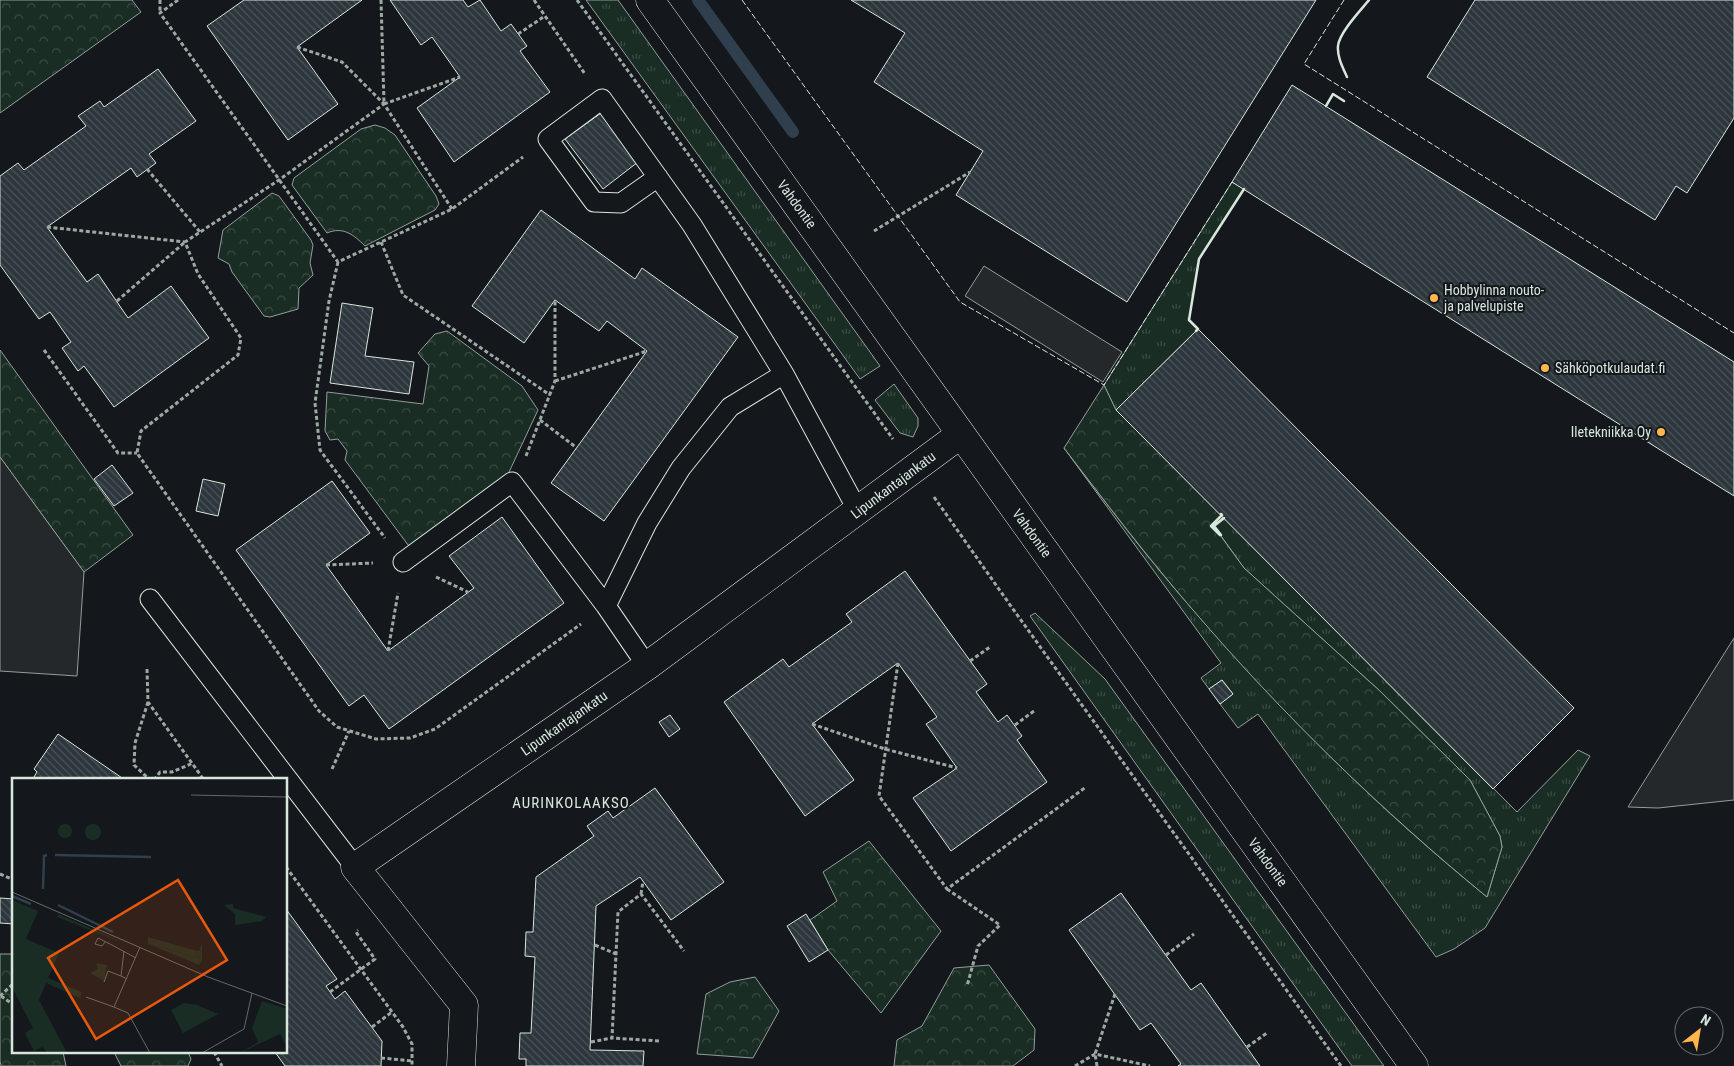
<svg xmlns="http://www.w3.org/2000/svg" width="1734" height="1066" viewBox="0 0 1734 1066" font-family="'Roboto Condensed',sans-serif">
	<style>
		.grass { fill: url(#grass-tufts); stroke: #939e99 }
		.forest { fill: url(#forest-crowns); stroke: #939e99 }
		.parking { fill: #24282b; stroke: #939e99 }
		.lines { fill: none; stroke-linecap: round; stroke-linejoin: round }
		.stream { stroke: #2f3f4d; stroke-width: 12 }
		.building { fill: url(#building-back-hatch); stroke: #d8e6dc }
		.lane-casing { stroke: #d8e6dc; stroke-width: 21 }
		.street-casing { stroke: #d8e6dc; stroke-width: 29 }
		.secondary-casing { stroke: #d8e6dc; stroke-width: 29 }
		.path { stroke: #9da8a2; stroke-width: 3; stroke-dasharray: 4 2.5; stroke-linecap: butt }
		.lane { stroke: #14181c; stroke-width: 19 }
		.street { stroke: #14181c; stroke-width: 28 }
		.secondary { stroke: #14181c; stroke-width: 28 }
		.fence { stroke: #d8e6dc; stroke-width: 1; stroke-dasharray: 6 2.5; stroke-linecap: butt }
		.wall { stroke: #d8e6dc; stroke-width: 2.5 }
		.poi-dot { fill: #ffb74d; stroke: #14181c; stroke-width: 2 }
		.labels { text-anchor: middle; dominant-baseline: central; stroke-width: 4; stroke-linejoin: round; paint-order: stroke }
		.street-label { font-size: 14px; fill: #d8e6dc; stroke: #14181c }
		.poi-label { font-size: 14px; fill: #d8e6dc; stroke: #14181c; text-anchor: start }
		.neighbourhood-label { font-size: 15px; letter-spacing: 1px; fill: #d8e6dc; stroke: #14181c }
		.inset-river { fill: none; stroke: #2f3f4d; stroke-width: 2.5 }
		.inset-road { fill: none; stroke: #626a69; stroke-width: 1 }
		.view { fill: #e8590c; fill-opacity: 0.15; stroke: #e8590c; stroke-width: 2.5 }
		.inset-edge { fill: none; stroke: #d8e6dc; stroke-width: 2.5 }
	</style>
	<defs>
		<pattern id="grass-tufts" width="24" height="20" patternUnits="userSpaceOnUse" patternTransform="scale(1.25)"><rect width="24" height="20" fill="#1a2d24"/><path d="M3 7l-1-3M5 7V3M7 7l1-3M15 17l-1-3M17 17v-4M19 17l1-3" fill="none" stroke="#3b4b43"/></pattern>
		<pattern id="forest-crowns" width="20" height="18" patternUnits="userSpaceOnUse" patternTransform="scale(1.25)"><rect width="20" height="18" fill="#1a2d24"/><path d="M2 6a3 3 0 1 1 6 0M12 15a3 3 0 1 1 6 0" fill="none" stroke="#3b4b43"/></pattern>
		<pattern id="building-back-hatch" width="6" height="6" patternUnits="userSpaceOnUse" patternTransform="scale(1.25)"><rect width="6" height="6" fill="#2c363c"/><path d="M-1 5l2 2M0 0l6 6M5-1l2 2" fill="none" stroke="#4a5358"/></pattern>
	</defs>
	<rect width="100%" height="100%" fill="#14181c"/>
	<path class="grass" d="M586,0H618L880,366L860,379Z
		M1232,182L1244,189L1199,259L1189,320L1198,329L1116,410L1104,385Z
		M894,384L918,418V426L913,437L900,433L875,400Z
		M1064,448C1106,503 1148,559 1194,611C1283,714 1381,811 1487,897L1502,847L1500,836L1470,780L1381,692L1244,568L1214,526L1223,517L1517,812L1578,750L1590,756L1485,928L1454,949L1436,957L1258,714L1238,728L1220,704L1233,694L1222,680L1209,689L1201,678L1221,663Z
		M1035,613L1105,679L1384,1066H1352L1030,616Z"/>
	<path class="forest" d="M0,0H132L141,12L0,113Z
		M375,125L385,128L395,135L436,196L439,204L435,210L365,246C354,235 343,226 327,233L292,185L294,178L361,129Z
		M272,193L279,196L311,240L313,245L310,263L313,275L299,288L298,309L270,317L264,316L232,272L229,264L218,258L223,230Z
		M447,331L522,386L538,410L503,485L414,553L345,460L347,451L338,439L330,440L325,431L327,392L423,404L429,366L418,353L435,334Z
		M0,350L133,535L84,572L0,457Z
		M1104,385L1116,410L1222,515L1211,526L1220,535L1244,568L1381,692L1470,780L1500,836L1502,847L1487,897C1382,811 1282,714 1193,610C1148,558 1106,503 1064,448Z
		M869,841L941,931L881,1013L828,950L810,920L837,901L823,872Z
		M0,954H14V1052H63L66,1066H1L0,1061Z
		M989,965L1035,1029L1034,1050L1013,1066H894L897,1040L922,1026L954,968Z
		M755,977L779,1011L753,1058L697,1054L706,994L730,982Z
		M114,1052H188L191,1059L188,1066H121Z"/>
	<path class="parking" d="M984,266L1122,352L1103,382L965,296Z
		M0,457L84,572L77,676L0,671Z
		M1734,638V800L1658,808L1628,807Z"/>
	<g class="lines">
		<path class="stream" d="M698,0L793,132"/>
	</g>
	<path class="building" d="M244,0H362L297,47L338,104L288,140L207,26Z
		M390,0H463L468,7L480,0L501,31L511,24L527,46L520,51L550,92L454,162L417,108L460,77L432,37L421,45Z
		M851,0H1316L1127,302L956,195L983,151L874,82L905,33Z
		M1475,0H1734V118L1687,193L1676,186L1655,220L1427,77Z
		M158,69L196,121L149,154L156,163L137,177L131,168L47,227L87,282L98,274L128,318L171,286L209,338L114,407L84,366L78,371L62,348L71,342L50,312L39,319L0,265V176L18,163L24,170L86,126L78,116L100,101L104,107Z
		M1292,85L1734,362V496L1232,182Z
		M601,113L638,162L603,189L565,139Z
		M541,210L635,279L642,268L738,337L604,521L551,483L647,351L607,321L599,331L555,300L524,343L472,306Z
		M342,303L373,308L365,356L414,362L409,394L330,383Z
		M1198,329L1574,708L1493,789L1116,410Z
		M112,465L133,493L114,506L94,479Z
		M203,479L225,484L218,516L196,511Z
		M332,481L370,533L326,565L388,651L474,588L449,556L502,517L564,603L389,729L364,695L349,706L236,550Z
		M905,571L987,684L976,692L998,722L1007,715L1022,736L1017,740L1047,782L951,851L913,798L957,768L926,724L937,717L898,663L812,724L854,780L805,816L724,702L783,659L789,667L852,622L846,614Z
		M1222,680L1233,694L1220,704L1209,689Z
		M670,715L680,729L669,737L659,722Z
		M58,734L125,780H32L37,772L34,769Z
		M655,788L724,882L671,920L640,877L596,906L590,1050L644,1051L643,1066H526V1059H519L520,1033H531L535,957L525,956L526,932H533L536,877L594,836L587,826L608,811L613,818Z
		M1121,893L1191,990L1201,983L1260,1066H1178L1181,1064L1151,1023L1140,1030L1069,930Z
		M0,898L14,899V924L0,923Z
		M286,909L337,979L326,986L335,999L345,991L382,1041L381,1066H285L275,1052H286Z
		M806,914L828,950L809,962L787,926Z"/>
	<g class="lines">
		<g class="lane-casing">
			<path id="lane" d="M658,177L621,203L594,202L548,139L602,99L692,225L784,374L858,511
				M403,562L512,482L606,606
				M150,599L355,867
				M647,666L606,606L647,523L681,468L730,407L784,374"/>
		</g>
		<g class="street-casing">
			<path id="street" d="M461,1066L464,1005L355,867L647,666L961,434"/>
		</g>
		<g class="secondary-casing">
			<path id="secondary" d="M650,0L1414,1066"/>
		</g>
		<path class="path" d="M160,0V12
			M178,0L160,13L338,262L452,209L523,157
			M381,0L384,103
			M534,0L585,74
			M577,0L893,439
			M518,34L545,16
			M297,47L342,62L384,104
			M384,104L460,77
			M147,169L200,232
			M452,209L384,104L279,180L185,242L198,274L241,338L238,355L141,431L137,453L319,711L337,727L376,739L410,738L435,729L581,624
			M47,227L185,242
			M874,231L970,172
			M381,242L403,295L550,395
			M338,262L329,301L315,403L320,450L385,538
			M117,301L185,242
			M44,350L118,453H137
			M555,381L647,351
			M540,420L577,448
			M526,456L555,381V300
			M934,497L1008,602L1341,1066
			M326,565L373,563
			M436,577L468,592
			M388,651L398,593
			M970,661L990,647
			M898,663L879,796L947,889L1086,787
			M147,669L148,702L204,780
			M148,702L135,743L134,765L150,780
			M812,724L885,749L957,768
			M1015,725L1034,711
			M332,769L349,731
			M154,780L160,772H172L193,763
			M286,867L403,1027L412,1044V1066
			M0,874L14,880
			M947,889L1000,925L978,946L967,986
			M641,894L643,881
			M595,945L616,954
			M1166,955L1194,934
			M330,992L375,959L356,932L358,930
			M0,996L14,983
			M1,996L14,1005
			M372,1027L392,1012
			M659,1041L612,1038L618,912L641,894L684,951
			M591,1042L612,1038
			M1247,1047L1267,1033
			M214,1052L222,1066
			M381,1058L413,1061
			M1075,1066L1095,1054L1150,1066
			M1097,1066L1095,1054L1115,994"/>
		<use href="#lane" class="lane"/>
		<use href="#street" class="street"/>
		<use href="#secondary" class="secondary"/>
		<path class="fence" d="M742,0L960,302L1104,385L1232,182
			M1344,0L1304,64L1734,333"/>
		<path class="wall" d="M1347,77C1343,68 1337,57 1338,46C1339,33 1360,11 1369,0
			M1326,106L1333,94L1344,101
			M1196,331L1198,329L1189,320L1199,259L1244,189
			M1221,514L1222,515L1211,526L1220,535H1221L1214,526L1224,518"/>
	</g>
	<g class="poi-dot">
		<circle cx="1434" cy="298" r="5"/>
		<circle cx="1545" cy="368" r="5"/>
		<circle cx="1661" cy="432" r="5"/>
	</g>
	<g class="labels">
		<g class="street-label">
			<text transform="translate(797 204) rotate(54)">Vahdontie</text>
			<text transform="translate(893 485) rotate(-37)">Lipunkantajankatu</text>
			<text transform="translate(1032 533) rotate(54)">Vahdontie</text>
			<text transform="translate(564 723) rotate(-35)">Lipunkantajankatu</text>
			<text transform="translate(1268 862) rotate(54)">Vahdontie</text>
		</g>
		<g class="poi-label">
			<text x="1444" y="290">Hobbylinna nouto-<tspan x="1444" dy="16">ja palvelupiste</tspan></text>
			<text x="1555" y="368">Sähköpotkulaudat.fi</text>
			<text x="1651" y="432" text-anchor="end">Iletekniikka Oy</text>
		</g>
		<g class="neighbourhood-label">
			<text x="571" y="803">AURINKOLAAKSO</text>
		</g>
	</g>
	<g transform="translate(12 778)">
		<rect width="275" height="275" fill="#14181c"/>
		<path d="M73 54a8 8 0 1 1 16 0a8 8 0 1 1-16 0ZM46 53a7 7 0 1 1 14 0a7 7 0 1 1-14 0ZM221,126V130L254,139L250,143L223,147V136L212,127ZM46,136L119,168L45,139ZM151,165L187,173L190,165V183L187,187L136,166L188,180L182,172Z" fill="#1a2d24"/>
		<path d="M0,122L26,133L14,161L47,175L36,200L70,214L68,220L34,205L27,222L55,275H35L31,269L22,273L13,255L21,250L0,209ZM136,159L182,172L188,180L136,166ZM84,185L95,187L92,203L78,195L86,191ZM250,223L275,231V269L268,256L228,275L246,264L240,250ZM172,225L185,227L206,236L171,255L159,232Z" fill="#1a2d24"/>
		<path class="inset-river" d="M43,77L139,79M31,111L32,78L35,77M0,118L19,126M46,127L101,154"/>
		<path class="inset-road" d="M179,17L275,19M0,114L196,199L275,228M93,164L90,168L83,166L86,160L98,166L124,180M128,169L102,229L116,235L138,275M112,173L109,198L115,201M92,204L96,193L109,198M74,219L102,229M190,275L232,251L240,215"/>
		<path class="view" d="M166,102L215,182L84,261L36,180Z"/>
		<rect width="275" height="275" class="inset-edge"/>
	</g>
	<g transform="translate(1699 1031) rotate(31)"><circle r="24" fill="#14181c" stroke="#626a69"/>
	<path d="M0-4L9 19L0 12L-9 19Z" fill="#ffb74d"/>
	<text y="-8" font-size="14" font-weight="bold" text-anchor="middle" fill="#d8e6dc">N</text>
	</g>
</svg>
